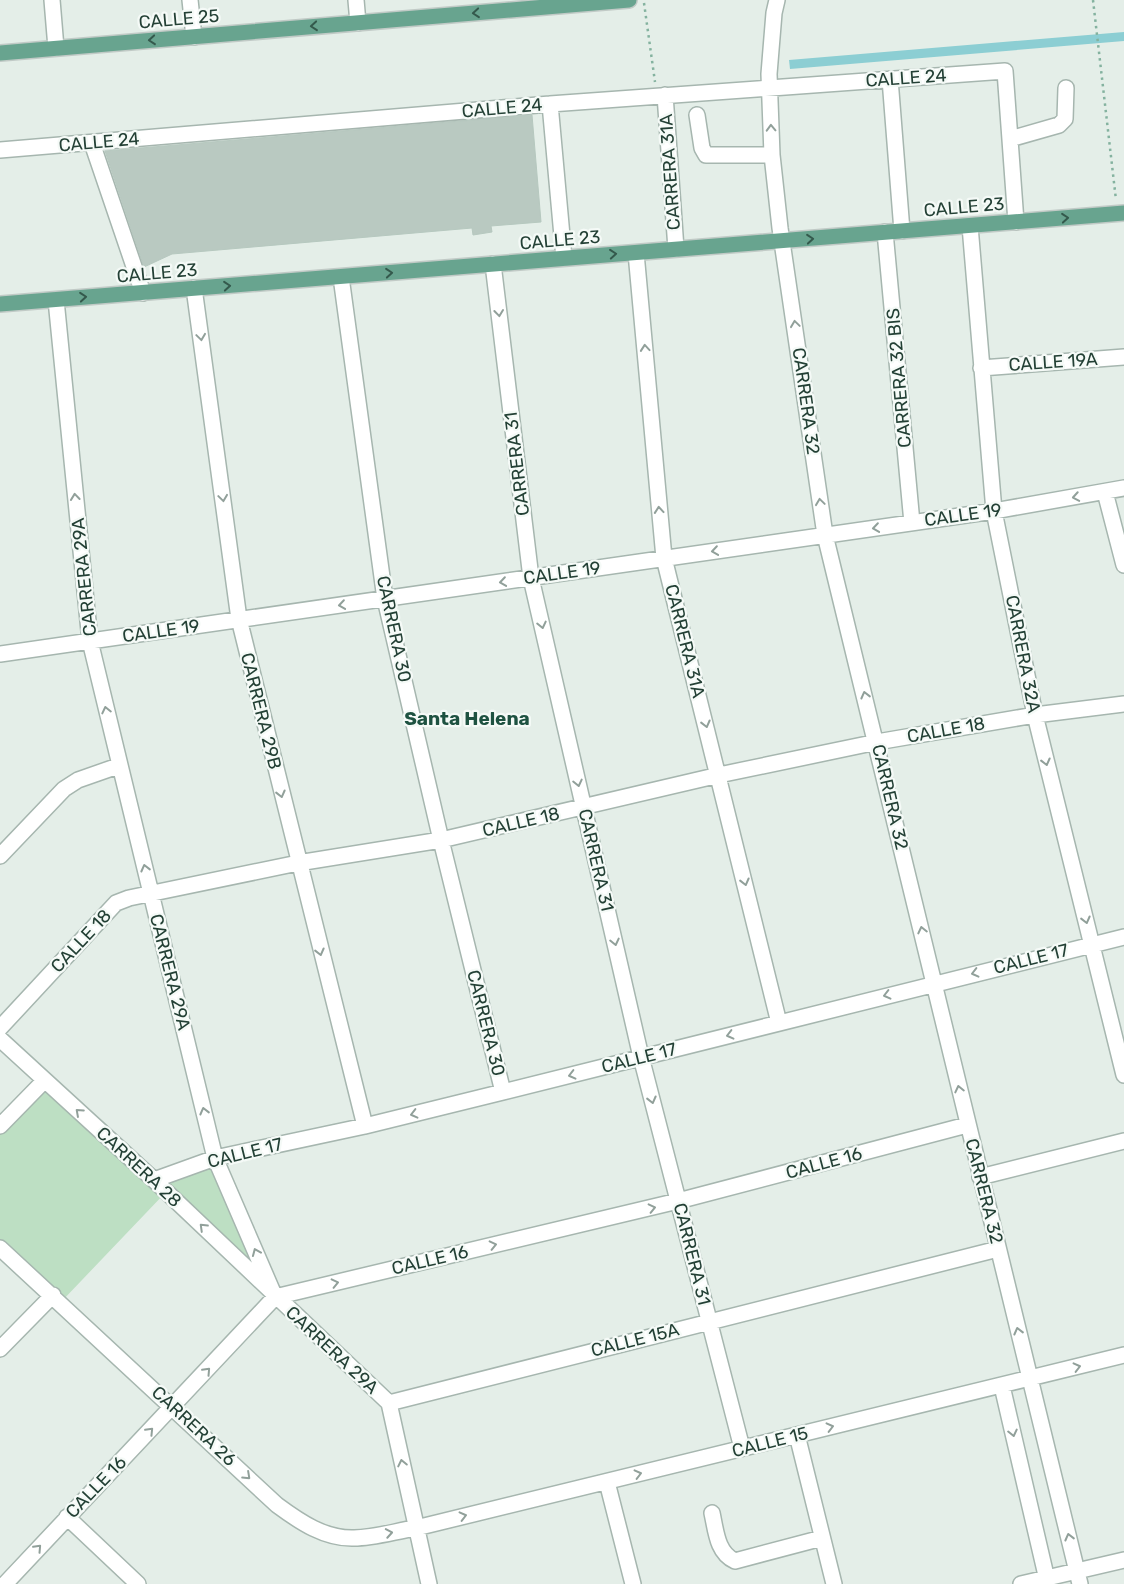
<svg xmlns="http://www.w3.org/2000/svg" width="1124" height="1584" viewBox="0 0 1124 1584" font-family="Rubik,sans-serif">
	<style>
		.green { fill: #bddfc3 }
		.water { fill: #8cced3 }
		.building { fill: #b9c9c1; stroke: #b6c8bf }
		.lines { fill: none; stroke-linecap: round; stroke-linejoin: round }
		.minor-casing { stroke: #a6b6af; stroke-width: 18 }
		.major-casing { stroke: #c1cac6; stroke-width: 18 }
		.path { stroke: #84b29f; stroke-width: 2.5; stroke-dasharray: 2.5 4; stroke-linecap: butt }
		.minor { stroke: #fff; stroke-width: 15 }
		.major { stroke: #68a48f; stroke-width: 15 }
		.oneway { stroke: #34594c }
		.oneway2 { stroke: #91a09a }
		.labels { text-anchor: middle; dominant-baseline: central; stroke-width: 4.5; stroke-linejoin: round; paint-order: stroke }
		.street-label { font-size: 18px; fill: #234035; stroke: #f5faf7 }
		.neighbourhood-label { font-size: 19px; font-weight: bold; fill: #1e5241; stroke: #f5faf7 }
	</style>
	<rect width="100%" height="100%" fill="#e4eee8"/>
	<path class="green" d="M44,1081L154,1180L215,1158L275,1297L166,1192L61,1302L0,1248V1126Z"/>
	<path class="water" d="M1124,32V41L790,69L789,60Z"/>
	<path class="building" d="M532,115L541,222L491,226L492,232L473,235L472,228L172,254L144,267L105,151Z"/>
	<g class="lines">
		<g class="minor-casing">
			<path id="minor" d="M52,0L56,48
				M190,0L194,37
				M356,0L358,23
				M777,0L774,13L769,74L772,155L780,228L825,535L1080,1584
				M890,79L902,231
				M665,95L676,249
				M550,104L564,258
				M697,115L702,148L706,155H772
				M1010,139L1059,125L1065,119L1066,88
				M92,143L143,293
				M0,150L550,104L1005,71L1016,222
				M970,226L994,511L1035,715L1124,1075
				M885,232L912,523
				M636,253L664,558L779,1023
				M493,264L531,578L641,1057L742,1448
				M341,277L385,599L441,840L503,1092
				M194,288L239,619L365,1126
				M56,300L90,641L215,1158L275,1297
				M981,368L1124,357
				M1105,492L1124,565
				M0,654L994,511L1124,488
				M0,856L64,789L78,780L118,766
				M0,1028L116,903L129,898L298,863L441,840L719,775L877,742L1035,715L1124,704
				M0,1039L154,1180L389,1403L429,1584
				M0,1126L44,1081
				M980,1177L1124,1141
				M154,1180L215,1158L365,1126L503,1092L1124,937
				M0,1248L277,1505C300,1522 325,1539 354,1538C374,1538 396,1531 416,1528L1124,1355
				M0,1349L53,1295
				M1002,1386L1048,1584
				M389,1403L998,1249
				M797,1435L834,1584
				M607,1482L633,1584
				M712,1513C716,1531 717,1553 735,1561L822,1538
				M67,1517L138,1584
				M5,1584L275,1297L678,1201L967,1125
				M1021,1584L1124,1560"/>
		</g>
		<g class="major-casing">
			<path id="major" d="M0,53L629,0
				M0,304L1124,213"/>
		</g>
		<path class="path" d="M1093,0L1116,200
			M644,3L655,82"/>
		<use href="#minor" class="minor"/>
		<use href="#major" class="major"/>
	</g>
	<defs><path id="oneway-chevron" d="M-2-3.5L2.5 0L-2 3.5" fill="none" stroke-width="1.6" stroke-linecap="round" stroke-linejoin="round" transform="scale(1.25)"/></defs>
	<g class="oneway">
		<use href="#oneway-chevron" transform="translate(476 13) rotate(175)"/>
		<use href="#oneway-chevron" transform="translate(314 26) rotate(175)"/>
		<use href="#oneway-chevron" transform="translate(152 40) rotate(175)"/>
		<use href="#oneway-chevron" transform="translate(1065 218) rotate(-5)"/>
		<use href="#oneway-chevron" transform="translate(810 239) rotate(-5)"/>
		<use href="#oneway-chevron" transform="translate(613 254) rotate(-5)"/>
		<use href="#oneway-chevron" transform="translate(389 273) rotate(-5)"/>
		<use href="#oneway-chevron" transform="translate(227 286) rotate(-5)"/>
		<use href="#oneway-chevron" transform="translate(83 297) rotate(-5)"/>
	</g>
	<g class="oneway2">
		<use href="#oneway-chevron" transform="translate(771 128) rotate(-92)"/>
		<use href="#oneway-chevron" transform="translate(499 313) rotate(83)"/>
		<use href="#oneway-chevron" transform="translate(795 324) rotate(-98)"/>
		<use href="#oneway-chevron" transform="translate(201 337) rotate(82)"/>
		<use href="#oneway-chevron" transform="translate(645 348) rotate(-95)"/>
		<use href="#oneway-chevron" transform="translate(75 497) rotate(-96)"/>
		<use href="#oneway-chevron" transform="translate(1076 497) rotate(170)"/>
		<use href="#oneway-chevron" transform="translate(223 498) rotate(82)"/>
		<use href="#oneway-chevron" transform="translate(820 502) rotate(-98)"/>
		<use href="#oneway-chevron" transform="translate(659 510) rotate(-95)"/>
		<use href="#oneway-chevron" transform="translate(876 528) rotate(172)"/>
		<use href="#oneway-chevron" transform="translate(715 551) rotate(172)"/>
		<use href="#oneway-chevron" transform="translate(503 582) rotate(172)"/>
		<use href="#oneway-chevron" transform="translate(342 605) rotate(172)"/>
		<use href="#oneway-chevron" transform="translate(542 625) rotate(77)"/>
		<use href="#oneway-chevron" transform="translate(865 695) rotate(-104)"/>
		<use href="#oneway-chevron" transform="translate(106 710) rotate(-103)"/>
		<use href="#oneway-chevron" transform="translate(706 724) rotate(76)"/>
		<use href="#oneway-chevron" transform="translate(1046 762) rotate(76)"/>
		<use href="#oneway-chevron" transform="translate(578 783) rotate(77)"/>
		<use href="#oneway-chevron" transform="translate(281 794) rotate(76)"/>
		<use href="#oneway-chevron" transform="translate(145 868) rotate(-104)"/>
		<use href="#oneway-chevron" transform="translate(745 882) rotate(76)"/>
		<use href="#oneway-chevron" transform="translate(1086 920) rotate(76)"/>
		<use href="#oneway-chevron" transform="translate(922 930) rotate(-103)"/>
		<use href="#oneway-chevron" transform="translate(615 942) rotate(77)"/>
		<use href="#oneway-chevron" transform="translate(320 952) rotate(76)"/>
		<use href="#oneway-chevron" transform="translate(975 973) rotate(166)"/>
		<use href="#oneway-chevron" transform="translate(887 995) rotate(166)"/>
		<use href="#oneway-chevron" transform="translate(730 1035) rotate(166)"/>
		<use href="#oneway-chevron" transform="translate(572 1075) rotate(166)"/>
		<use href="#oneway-chevron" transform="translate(959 1089) rotate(-103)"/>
		<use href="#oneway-chevron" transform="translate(652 1100) rotate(76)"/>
		<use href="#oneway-chevron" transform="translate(204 1111) rotate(-104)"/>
		<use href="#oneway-chevron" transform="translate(79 1112) rotate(-138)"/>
		<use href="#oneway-chevron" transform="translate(414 1114) rotate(166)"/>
		<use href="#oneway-chevron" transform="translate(652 1208) rotate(-13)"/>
		<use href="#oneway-chevron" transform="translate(203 1227) rotate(-136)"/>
		<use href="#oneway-chevron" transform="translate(493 1245) rotate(-13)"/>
		<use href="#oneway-chevron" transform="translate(256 1252) rotate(-113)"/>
		<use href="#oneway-chevron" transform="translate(335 1283) rotate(-13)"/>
		<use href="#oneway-chevron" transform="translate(1018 1331) rotate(-104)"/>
		<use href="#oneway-chevron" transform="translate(1077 1367) rotate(-14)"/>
		<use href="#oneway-chevron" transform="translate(207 1371) rotate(-47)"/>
		<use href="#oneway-chevron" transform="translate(830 1427) rotate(-14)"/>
		<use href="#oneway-chevron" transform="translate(150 1431) rotate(-46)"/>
		<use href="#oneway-chevron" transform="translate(1013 1433) rotate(77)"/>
		<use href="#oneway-chevron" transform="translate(402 1463) rotate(-102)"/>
		<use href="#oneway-chevron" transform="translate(638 1474) rotate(-14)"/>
		<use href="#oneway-chevron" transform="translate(247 1476) rotate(43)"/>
		<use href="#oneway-chevron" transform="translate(463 1516) rotate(-14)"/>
		<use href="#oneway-chevron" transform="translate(389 1533) rotate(-10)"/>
		<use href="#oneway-chevron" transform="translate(1069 1537) rotate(-104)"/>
		<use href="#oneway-chevron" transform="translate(38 1548) rotate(-47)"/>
	</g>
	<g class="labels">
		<g class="street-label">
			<text transform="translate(179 19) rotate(-5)">CALLE 25</text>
			<text transform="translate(906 78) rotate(-4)">CALLE 24</text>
			<text transform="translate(502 108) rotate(-5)">CALLE 24</text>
			<text transform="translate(99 142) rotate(-5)">CALLE 24</text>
			<text transform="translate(670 172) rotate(-94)">CARRERA 31A</text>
			<text transform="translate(964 207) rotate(-5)">CALLE 23</text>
			<text transform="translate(560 240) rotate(-5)">CALLE 23</text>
			<text transform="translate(157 273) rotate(-5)">CALLE 23</text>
			<text transform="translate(1053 362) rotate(-4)">CALLE 19A</text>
			<text transform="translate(899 378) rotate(-95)">CARRERA 32 BIS</text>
			<text transform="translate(806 401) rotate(82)">CARRERA 32</text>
			<text transform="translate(517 464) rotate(-97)">CARRERA 31</text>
			<text transform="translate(963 515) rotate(-8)">CALLE 19</text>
			<text transform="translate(562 573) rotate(-8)">CALLE 19</text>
			<text transform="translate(84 577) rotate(-96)">CARRERA 29A</text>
			<text transform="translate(394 629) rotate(78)">CARRERA 30</text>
			<text transform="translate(161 631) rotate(-8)">CALLE 19</text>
			<text transform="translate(685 641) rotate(76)">CARRERA 31A</text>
			<text transform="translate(1023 654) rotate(79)">CARRERA 32A</text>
			<text transform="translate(261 711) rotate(76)">CARRERA 29B</text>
			<text transform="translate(946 730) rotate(-10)">CALLE 18</text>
			<text transform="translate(890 797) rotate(77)">CARRERA 32</text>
			<text transform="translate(521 822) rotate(-13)">CALLE 18</text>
			<text transform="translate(596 860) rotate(77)">CARRERA 31</text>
			<text transform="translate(81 941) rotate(-47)">CALLE 18</text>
			<text transform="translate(1031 959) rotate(-14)">CALLE 17</text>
			<text transform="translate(170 972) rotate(76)">CARRERA 29A</text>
			<text transform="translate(486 1023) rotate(76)">CARRERA 30</text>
			<text transform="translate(639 1058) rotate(-14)">CALLE 17</text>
			<text transform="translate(245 1153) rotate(-14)">CALLE 17</text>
			<text transform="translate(824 1163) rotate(-15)">CALLE 16</text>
			<text transform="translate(139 1167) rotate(43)">CARRERA 28</text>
			<text transform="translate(984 1191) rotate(76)">CARRERA 32</text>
			<text transform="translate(692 1254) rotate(76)">CARRERA 31</text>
			<text transform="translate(430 1260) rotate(-13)">CALLE 16</text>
			<text transform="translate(635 1340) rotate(-14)">CALLE 15A</text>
			<text transform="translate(332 1350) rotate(43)">CARRERA 29A</text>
			<text transform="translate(194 1426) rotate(43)">CARRERA 26</text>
			<text transform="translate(770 1442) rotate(-14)">CALLE 15</text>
			<text transform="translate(96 1487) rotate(-46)">CALLE 16</text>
		</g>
		<g class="neighbourhood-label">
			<text x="467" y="718">Santa Helena</text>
		</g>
	</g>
</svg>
